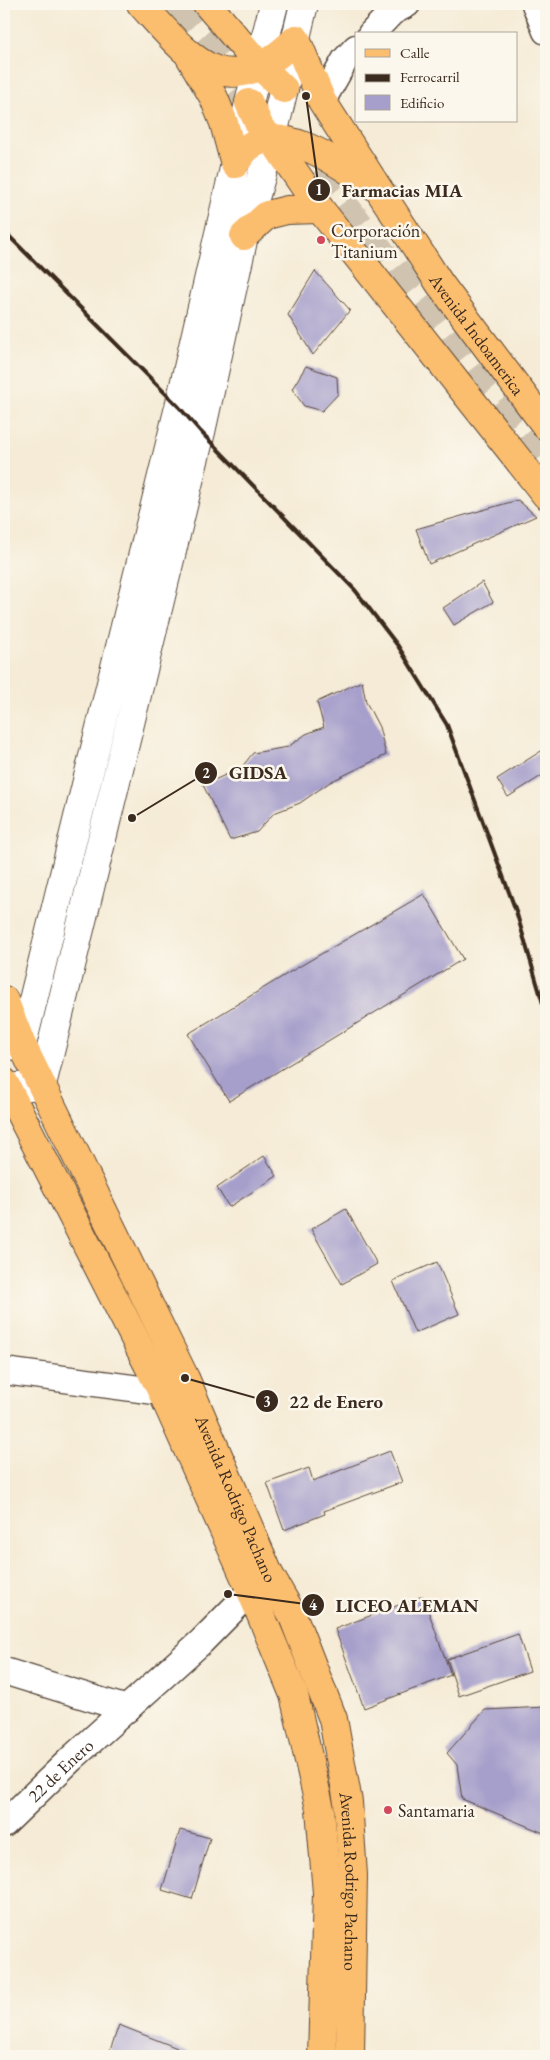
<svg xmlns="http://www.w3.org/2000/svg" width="550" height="2060" viewBox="0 0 550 2060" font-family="'EB Garamond',serif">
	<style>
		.building { fill: #a69fcb }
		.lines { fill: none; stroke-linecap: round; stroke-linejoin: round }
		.primary-tunnel { stroke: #d0c4b1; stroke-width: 28; stroke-dasharray: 28 14; stroke-linecap: butt }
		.minor-casing { stroke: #57473a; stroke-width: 29 }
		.tertiary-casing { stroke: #57473a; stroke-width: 30 }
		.primary-casing { stroke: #57473a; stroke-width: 30 }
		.minor { stroke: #fff; stroke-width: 26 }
		.tertiary { stroke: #fff; stroke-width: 28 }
		.primary { stroke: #fbbd6e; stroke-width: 28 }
		.rail { stroke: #3b2a1e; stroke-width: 4 }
		.poi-dot { fill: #d1495b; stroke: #fbf7ec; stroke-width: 2 }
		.labels { text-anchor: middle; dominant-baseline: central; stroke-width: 5; stroke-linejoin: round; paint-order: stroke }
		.poi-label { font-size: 18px; fill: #3b2a1e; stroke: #fbf7ec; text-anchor: start }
		.street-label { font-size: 18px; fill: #3b2a1e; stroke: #fbf7ec }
		.leader { fill: none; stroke: #3b2a1e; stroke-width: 2 }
		.callout-dot { fill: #3b2a1e; stroke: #fbf7ec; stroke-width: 2 }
		.mark-label { font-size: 15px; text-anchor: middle; font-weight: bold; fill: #fff }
		.callout-label { font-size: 19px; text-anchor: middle; font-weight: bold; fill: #3b2a1e; stroke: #fbf7ec; stroke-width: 5; stroke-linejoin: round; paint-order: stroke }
	</style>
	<rect width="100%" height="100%" fill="#fbf7ec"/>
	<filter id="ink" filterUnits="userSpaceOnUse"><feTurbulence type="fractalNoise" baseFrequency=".02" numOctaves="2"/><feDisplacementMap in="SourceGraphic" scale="10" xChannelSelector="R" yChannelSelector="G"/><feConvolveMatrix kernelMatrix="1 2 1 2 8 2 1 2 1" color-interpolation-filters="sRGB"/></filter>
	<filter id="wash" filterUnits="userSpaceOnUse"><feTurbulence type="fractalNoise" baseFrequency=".0096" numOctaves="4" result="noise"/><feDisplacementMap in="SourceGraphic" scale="20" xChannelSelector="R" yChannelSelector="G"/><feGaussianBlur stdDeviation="1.12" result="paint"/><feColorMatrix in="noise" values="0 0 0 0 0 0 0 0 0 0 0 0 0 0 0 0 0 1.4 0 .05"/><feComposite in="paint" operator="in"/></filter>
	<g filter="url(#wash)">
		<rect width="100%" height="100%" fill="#f5ebd6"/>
		<g id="blocks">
			<path class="building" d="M315,271L350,310L313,355L288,315Z
				M306,366L337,377L338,394L322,411L304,406L292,389Z
				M518,500L536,516L429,564L416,529Z
				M482,582L493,602L454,625L443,608Z
				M362,681L366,702L379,727L386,755L330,782L300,803L274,813L257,832L230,840L203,785L241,768L253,753L288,747L306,734L324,727L317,702Z
				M546,748V773L508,797L497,779Z
				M424,894L463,959L229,1101L188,1034L290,972Z
				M264,1156L277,1176L229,1207L217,1188Z
				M346,1209L377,1264L342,1284L311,1229Z
				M437,1262L459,1314L415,1333L393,1281Z
				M390,1451L402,1482L324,1511L325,1514L284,1530L267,1483L309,1468L313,1481Z
				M423,1596L451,1675L364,1708L335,1629Z
				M518,1634L530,1671L459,1696L447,1659Z
				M546,1707V1834L462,1799L457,1765L447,1753L485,1710Z
				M180,1830L210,1838L192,1899L162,1890Z
				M119,2025L195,2055V2056H108Z"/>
		</g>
	</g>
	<g filter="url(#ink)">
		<use href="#blocks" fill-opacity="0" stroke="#57473a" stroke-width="1"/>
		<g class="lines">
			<path class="primary-tunnel" d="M176,4L234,67
				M207,58L262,122
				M291,137L546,462"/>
			<g class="minor-casing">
				<g id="minor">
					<path d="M535,4L546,31"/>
					<path d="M371,34L392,12L407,4"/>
					<path d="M322,101L345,60L356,48"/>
					<path d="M4,1371L162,1392"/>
					<path d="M4,1671L127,1709"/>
					<path id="s1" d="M4,1824L71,1759L202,1641L265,1577"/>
				</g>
			</g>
			<g class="tertiary-casing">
				<path id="tertiary" d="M4,1046L22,1045L179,407L249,103L274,4
					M6,1088L42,1085L201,432L244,236L272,139L304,4"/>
			</g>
			<g class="primary-casing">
				<g id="primary">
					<path id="s2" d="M141,4C191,59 226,108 296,39L322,101L379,190L440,284L546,426"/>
					<path d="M207,4L259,65L284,89"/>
					<path d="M190,57L214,98L224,123L235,164"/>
					<path d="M249,103L261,129L272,139L320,209L546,495"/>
					<path d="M235,164C239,158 244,150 250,146C284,123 341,165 369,184"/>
					<path d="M244,236L267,215L287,210L320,209"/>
					<path id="s3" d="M4,1000L22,1045L185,1378L269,1574L292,1614L333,1719L348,1802L353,1875L350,2056"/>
					<path d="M4,1082L162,1392L251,1591L294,1695L320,1809L327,1893L322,2056"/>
				</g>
			</g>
			<use href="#minor" class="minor"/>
			<use href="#tertiary" class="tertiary"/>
			<use href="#primary" class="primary"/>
			<path class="rail" d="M4,231L179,407L201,432L355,590L398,646L447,725L516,911L546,1014"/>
		</g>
	</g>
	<g class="poi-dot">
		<circle cx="321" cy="240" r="5"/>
		<circle cx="388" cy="1810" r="5"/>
	</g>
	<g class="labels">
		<g class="poi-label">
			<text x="331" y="230">Corporación<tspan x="331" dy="21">Titanium</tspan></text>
			<text x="398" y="1810">Santamaria</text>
		</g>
		<g class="street-label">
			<text stroke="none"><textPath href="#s2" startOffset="539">Avenida Indoamerica</textPath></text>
			<text stroke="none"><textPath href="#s3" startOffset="550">Avenida Rodrigo Pachano</textPath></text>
			<text stroke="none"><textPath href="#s1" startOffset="78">22 de Enero</textPath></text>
			<text stroke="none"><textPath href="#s3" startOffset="955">Avenida Rodrigo Pachano</textPath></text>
		</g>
	</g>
	<path class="leader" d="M306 96L319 190M132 818L206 773M185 1378L267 1401M228 1594L313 1605"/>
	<g class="callout-dot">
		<circle cx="306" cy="96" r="5"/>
		<circle cx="132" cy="818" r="5"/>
		<circle cx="185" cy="1378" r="5"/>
		<circle cx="228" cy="1594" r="5"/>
		<circle cx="319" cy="190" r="12"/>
		<circle cx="206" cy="773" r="12"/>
		<circle cx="267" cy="1401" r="12"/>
		<circle cx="313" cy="1605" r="12"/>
	</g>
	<g class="mark-label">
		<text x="319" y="195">1</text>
		<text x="206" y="778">2</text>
		<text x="267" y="1407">3</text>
		<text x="313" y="1610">4</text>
	</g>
	<g class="callout-label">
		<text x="402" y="197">Farmacias MIA</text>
		<text x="258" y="779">GIDSA</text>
		<text x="336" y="1408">22 de Enero</text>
		<text x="407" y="1612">LICEO ALEMAN</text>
	</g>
	<rect width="550" height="2060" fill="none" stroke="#fbf7ec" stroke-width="20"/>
	<rect x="355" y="32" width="162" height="90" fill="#fbf7ec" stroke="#aea59a"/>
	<rect x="365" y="49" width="25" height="8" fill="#fbbd6e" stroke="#aea59a"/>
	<text x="400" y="58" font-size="15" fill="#3b2a1e">Calle</text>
	<rect x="365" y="74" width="25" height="8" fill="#3b2a1e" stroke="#aea59a"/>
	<text x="400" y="82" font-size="15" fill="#3b2a1e">Ferrocarril</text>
	<rect x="365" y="95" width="25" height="15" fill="#a69fcb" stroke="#aea59a"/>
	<text x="400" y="108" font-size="15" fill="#3b2a1e">Edificio</text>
</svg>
